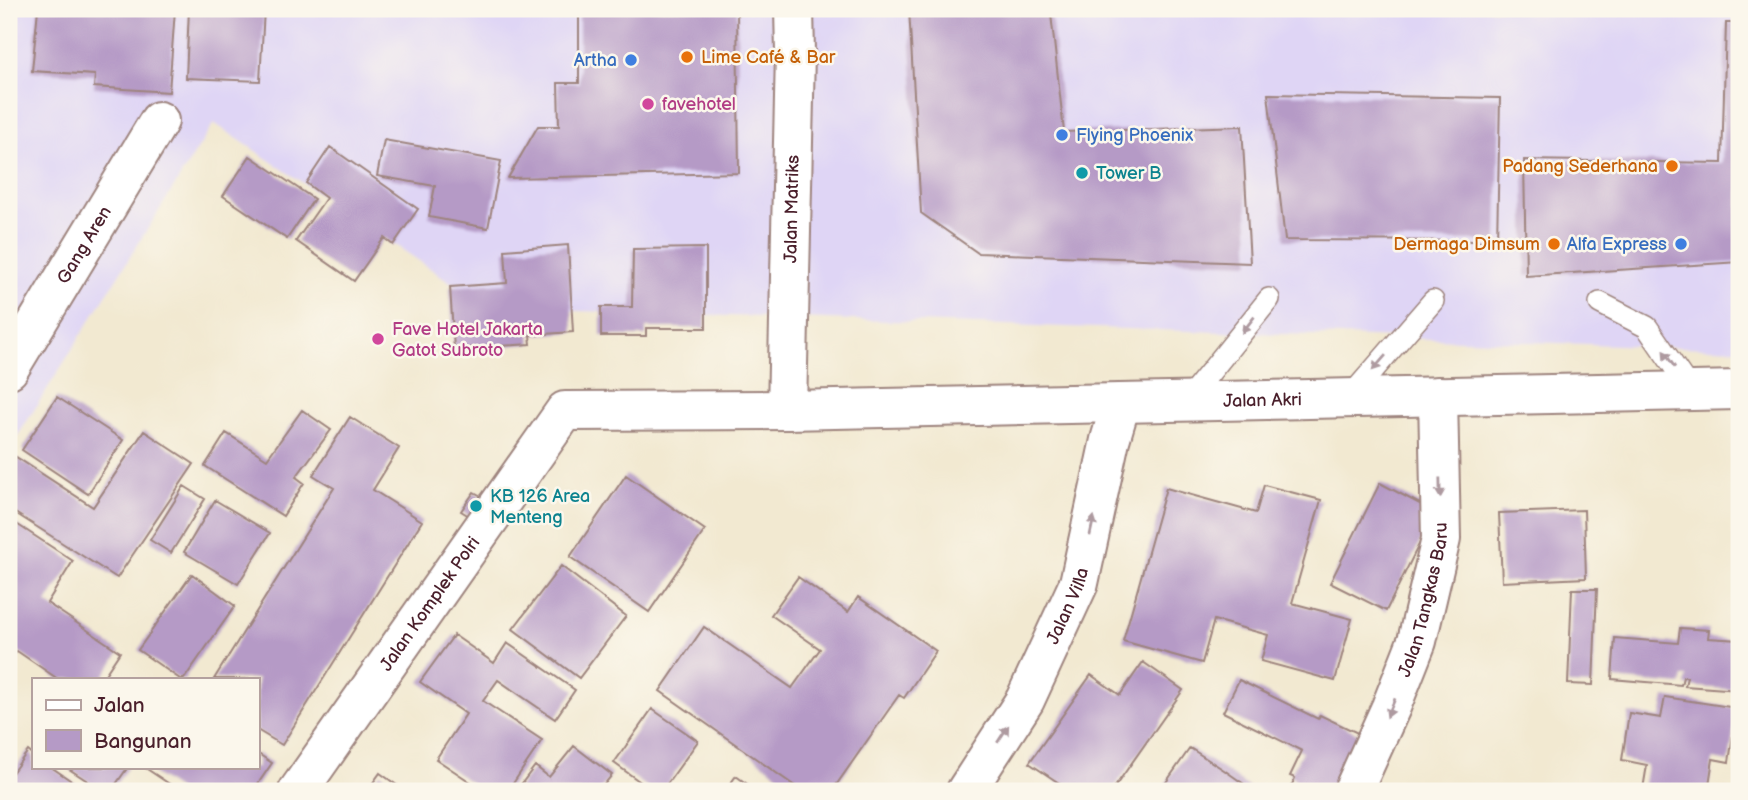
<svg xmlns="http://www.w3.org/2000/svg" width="1748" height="800" viewBox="0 0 1748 800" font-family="'Balsamiq Sans',sans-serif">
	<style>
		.built { fill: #dfd5f5 }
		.building { fill: #b59ac6 }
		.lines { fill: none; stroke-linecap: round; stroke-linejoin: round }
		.lane-casing { stroke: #9e847e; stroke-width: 24 }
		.street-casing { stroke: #9e847e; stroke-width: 42 }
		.lane { stroke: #fff; stroke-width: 21 }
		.street { stroke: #fff; stroke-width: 38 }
		.oneway { fill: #ae9aa0 }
		.food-dot { fill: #e8710a; stroke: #fbf7ec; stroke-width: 2.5 }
		.shop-dot { fill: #3f7fe0; stroke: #fbf7ec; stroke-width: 2.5 }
		.hotel-dot { fill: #d1479c; stroke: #fbf7ec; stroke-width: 2.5 }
		.culture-dot { fill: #0f9aa8; stroke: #fbf7ec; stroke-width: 2.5 }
		.labels { text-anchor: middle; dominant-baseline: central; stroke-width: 5; stroke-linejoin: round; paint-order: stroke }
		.food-label { font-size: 18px; fill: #c56008; stroke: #fbf7ec; text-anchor: end }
		.shop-label { font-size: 18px; fill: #366cbe; stroke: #fbf7ec; text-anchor: end }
		.hotel-label { font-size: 18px; fill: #b23c85; stroke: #fbf7ec; text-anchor: start }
		.culture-label { font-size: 18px; fill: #0d838f; stroke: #fbf7ec; text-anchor: start }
		.street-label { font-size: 18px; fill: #4a1f2b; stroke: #fbf7ec }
	</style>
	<rect width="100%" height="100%" fill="#fbf7ec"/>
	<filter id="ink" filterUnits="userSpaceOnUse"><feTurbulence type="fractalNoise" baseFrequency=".0143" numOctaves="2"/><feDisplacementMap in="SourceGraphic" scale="14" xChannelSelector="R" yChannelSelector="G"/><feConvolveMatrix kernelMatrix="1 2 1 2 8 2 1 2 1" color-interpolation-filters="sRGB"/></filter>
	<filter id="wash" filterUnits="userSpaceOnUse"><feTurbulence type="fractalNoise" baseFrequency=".00686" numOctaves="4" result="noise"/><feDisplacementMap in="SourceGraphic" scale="28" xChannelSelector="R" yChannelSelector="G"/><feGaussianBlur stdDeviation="1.57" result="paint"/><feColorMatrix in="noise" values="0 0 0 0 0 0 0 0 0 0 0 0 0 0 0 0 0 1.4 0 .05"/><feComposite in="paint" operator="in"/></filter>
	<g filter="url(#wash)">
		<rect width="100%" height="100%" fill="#f2e9d1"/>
		<path class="built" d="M9,9H1739V349L489,308L214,123L9,450Z"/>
		<g id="blocks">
			<path class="building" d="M38,9H175L169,92L94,87L95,75L32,71Z
				M189,9H264L260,81L186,78Z
				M579,9H737L739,173L508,178L538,126H559L558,83H579Z
				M909,9L1051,14L1064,132L1242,126L1250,263L978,253L921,213Z
				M1726,23H1739V262L1526,276L1524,160L1722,163Z
				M1268,94L1500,98L1497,241L1285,240Z
				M384,140L501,161L488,228L429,217L435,186L377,176Z
				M330,147L418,209L393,245L384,238L354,281L296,241L326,198L306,183Z
				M250,156L314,199L287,239L223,196Z
				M568,245L573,332L530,335L531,344L454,349L450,287L507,283L505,250Z
				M706,248V328H646V336H601V307H632L633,249Z
				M57,397L123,440L88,494L22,450Z
				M302,410L331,430L296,477L304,483L283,516L205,466L226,433L267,459Z
				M350,417L399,448L373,490L422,521L282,745L257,730V679H214L334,488L313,475Z
				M144,431L194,464L117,578L9,509V468L16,457L93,507Z
				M626,475L705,530L649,612L570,557Z
				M1380,483L1435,512L1386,611L1330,583Z
				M1264,485L1321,500L1292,603L1352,619L1335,681L1261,661L1268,635L1214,620L1202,663L1123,641L1166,488L1256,513Z
				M184,486L205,499L171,553L150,540Z
				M474,492L490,501L477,521L461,511Z
				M215,500L270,533L238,584L184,552Z
				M1584,510L1586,578L1502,582L1499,513Z
				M9,519L73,561L47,603L120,652L102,679H58L17,651L14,655L9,652Z
				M561,566L626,616L579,678L513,629Z
				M192,574L235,606L184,679H180L138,650Z
				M798,577L848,612L858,597L936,651L904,698L899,695L832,791H802L660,691L704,627L792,688L820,649L771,615Z
				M1572,589H1597L1593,685L1568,684Z
				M1680,628L1709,630L1708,638L1739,640V690L1685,686L1687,677H1683L1681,685L1612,679L1615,638L1678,643Z
				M454,635L494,663L507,643L575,690L555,719L498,680L483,701L542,740L508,791H484L436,759L466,714L420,682Z
				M1143,662L1183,690L1112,791H1053L1059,783L1029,763L1091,675L1120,695Z
				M1239,680L1318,719L1320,715L1362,735L1335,791H1289L1295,778L1290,776L1302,751L1223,712Z
				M1665,697L1737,708L1729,762L1713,759L1708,791H1659L1643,789L1647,765L1622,760L1629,713L1661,718Z
				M652,709L698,741L662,791H653L614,763Z
				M574,746L612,775L599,791H516L535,766L549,777Z
				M1190,748L1224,770L1254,791H1160Z
				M28,751L33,755V767H51L86,791H9V777Z
				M257,753L272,763L253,791H180L144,767H257Z
				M66,767H128L111,791H103Z
				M380,773L405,791H367Z
				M736,776L757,791H725Z"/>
		</g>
	</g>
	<g filter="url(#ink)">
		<use href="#blocks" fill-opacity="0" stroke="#9e847e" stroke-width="2"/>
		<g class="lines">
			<g class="lane-casing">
				<path id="lane" d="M1600,303L1647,327L1691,391
					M1349,398L1433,301
					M1187,401L1269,299"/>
			</g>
			<g class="street-casing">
				<g id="street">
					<path id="s1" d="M9,369L159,121"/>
					<path id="s2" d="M787,410L795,53L794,9"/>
					<path id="s3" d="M298,791L565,411L787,410L1739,390"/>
					<path id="s4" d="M966,791L1025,700L1079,583L1110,440L1121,403"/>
					<path id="s5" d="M1353,791L1391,707L1417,641L1441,539L1438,396"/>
				</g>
			</g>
			<use href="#lane" class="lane"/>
			<use href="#street" class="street"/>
		</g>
		<defs><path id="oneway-solid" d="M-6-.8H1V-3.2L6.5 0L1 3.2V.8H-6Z" transform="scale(1.75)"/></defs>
		<g class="oneway">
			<use href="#oneway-solid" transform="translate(1248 325) rotate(128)"/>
			<use href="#oneway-solid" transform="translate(1669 359) rotate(-125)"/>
			<use href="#oneway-solid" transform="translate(1379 363) rotate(131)"/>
			<use href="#oneway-solid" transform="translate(1440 488) rotate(89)"/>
			<use href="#oneway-solid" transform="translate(1092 526) rotate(-78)"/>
			<use href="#oneway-solid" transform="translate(1391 708) rotate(113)"/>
			<use href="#oneway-solid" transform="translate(1003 734) rotate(-57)"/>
		</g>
	</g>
	<g class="food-dot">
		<circle cx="687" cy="57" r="7"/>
		<circle cx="1672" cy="166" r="7"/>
		<circle cx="1554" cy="244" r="7"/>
	</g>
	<g class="shop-dot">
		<circle cx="631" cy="60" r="7"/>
		<circle cx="1062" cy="135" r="7"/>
		<circle cx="1681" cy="244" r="7"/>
	</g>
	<g class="hotel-dot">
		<circle cx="648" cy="104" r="7"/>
		<circle cx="378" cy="339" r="7"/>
	</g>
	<g class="culture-dot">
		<circle cx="1082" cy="173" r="7"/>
		<circle cx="476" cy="506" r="7"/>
	</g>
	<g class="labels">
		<g class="food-label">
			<text x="701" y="57" text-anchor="start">Lime Café &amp; Bar</text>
			<text x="1658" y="166">Padang Sederhana</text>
			<text x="1540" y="244">Dermaga Dimsum</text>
		</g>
		<g class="shop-label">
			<text x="617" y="60">Artha</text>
			<text x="1076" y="135" text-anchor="start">Flying Phoenix</text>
			<text x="1667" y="244">Alfa Express</text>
		</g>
		<g class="hotel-label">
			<text x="662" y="104">favehotel</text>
			<text x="392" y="329">Fave Hotel Jakarta<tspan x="392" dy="21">Gatot Subroto</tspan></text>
		</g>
		<g class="culture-label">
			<text x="1096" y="173">Tower B</text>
			<text x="490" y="496">KB 126 Area<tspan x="490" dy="21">Menteng</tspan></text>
		</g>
		<g class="street-label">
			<text stroke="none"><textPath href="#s2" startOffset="201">Jalan Matriks</textPath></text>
			<text stroke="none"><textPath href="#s1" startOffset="145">Gang Aren</textPath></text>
			<text stroke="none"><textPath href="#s3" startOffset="1162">Jalan Akri</textPath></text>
			<text stroke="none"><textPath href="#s5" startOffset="205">Jalan Tangkas Baru</textPath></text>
			<text stroke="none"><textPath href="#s3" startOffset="229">Jalan Komplek Polri</textPath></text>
			<text stroke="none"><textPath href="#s4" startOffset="212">Jalan Villa</textPath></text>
		</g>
	</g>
	<rect width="1748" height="800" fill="none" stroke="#fbf7ec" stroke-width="35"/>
	<rect x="32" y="678" width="228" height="91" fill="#fbf7ec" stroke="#b4a19f" stroke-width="2"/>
	<rect x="46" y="700" width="35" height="10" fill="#ffffff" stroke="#b4a19f" stroke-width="2"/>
	<text x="94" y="712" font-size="21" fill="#4a1f2b">Jalan</text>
	<rect x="46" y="730" width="35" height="21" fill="#b59ac6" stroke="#b4a19f" stroke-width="2"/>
	<text x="94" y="748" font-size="21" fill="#4a1f2b">Bangunan</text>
</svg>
